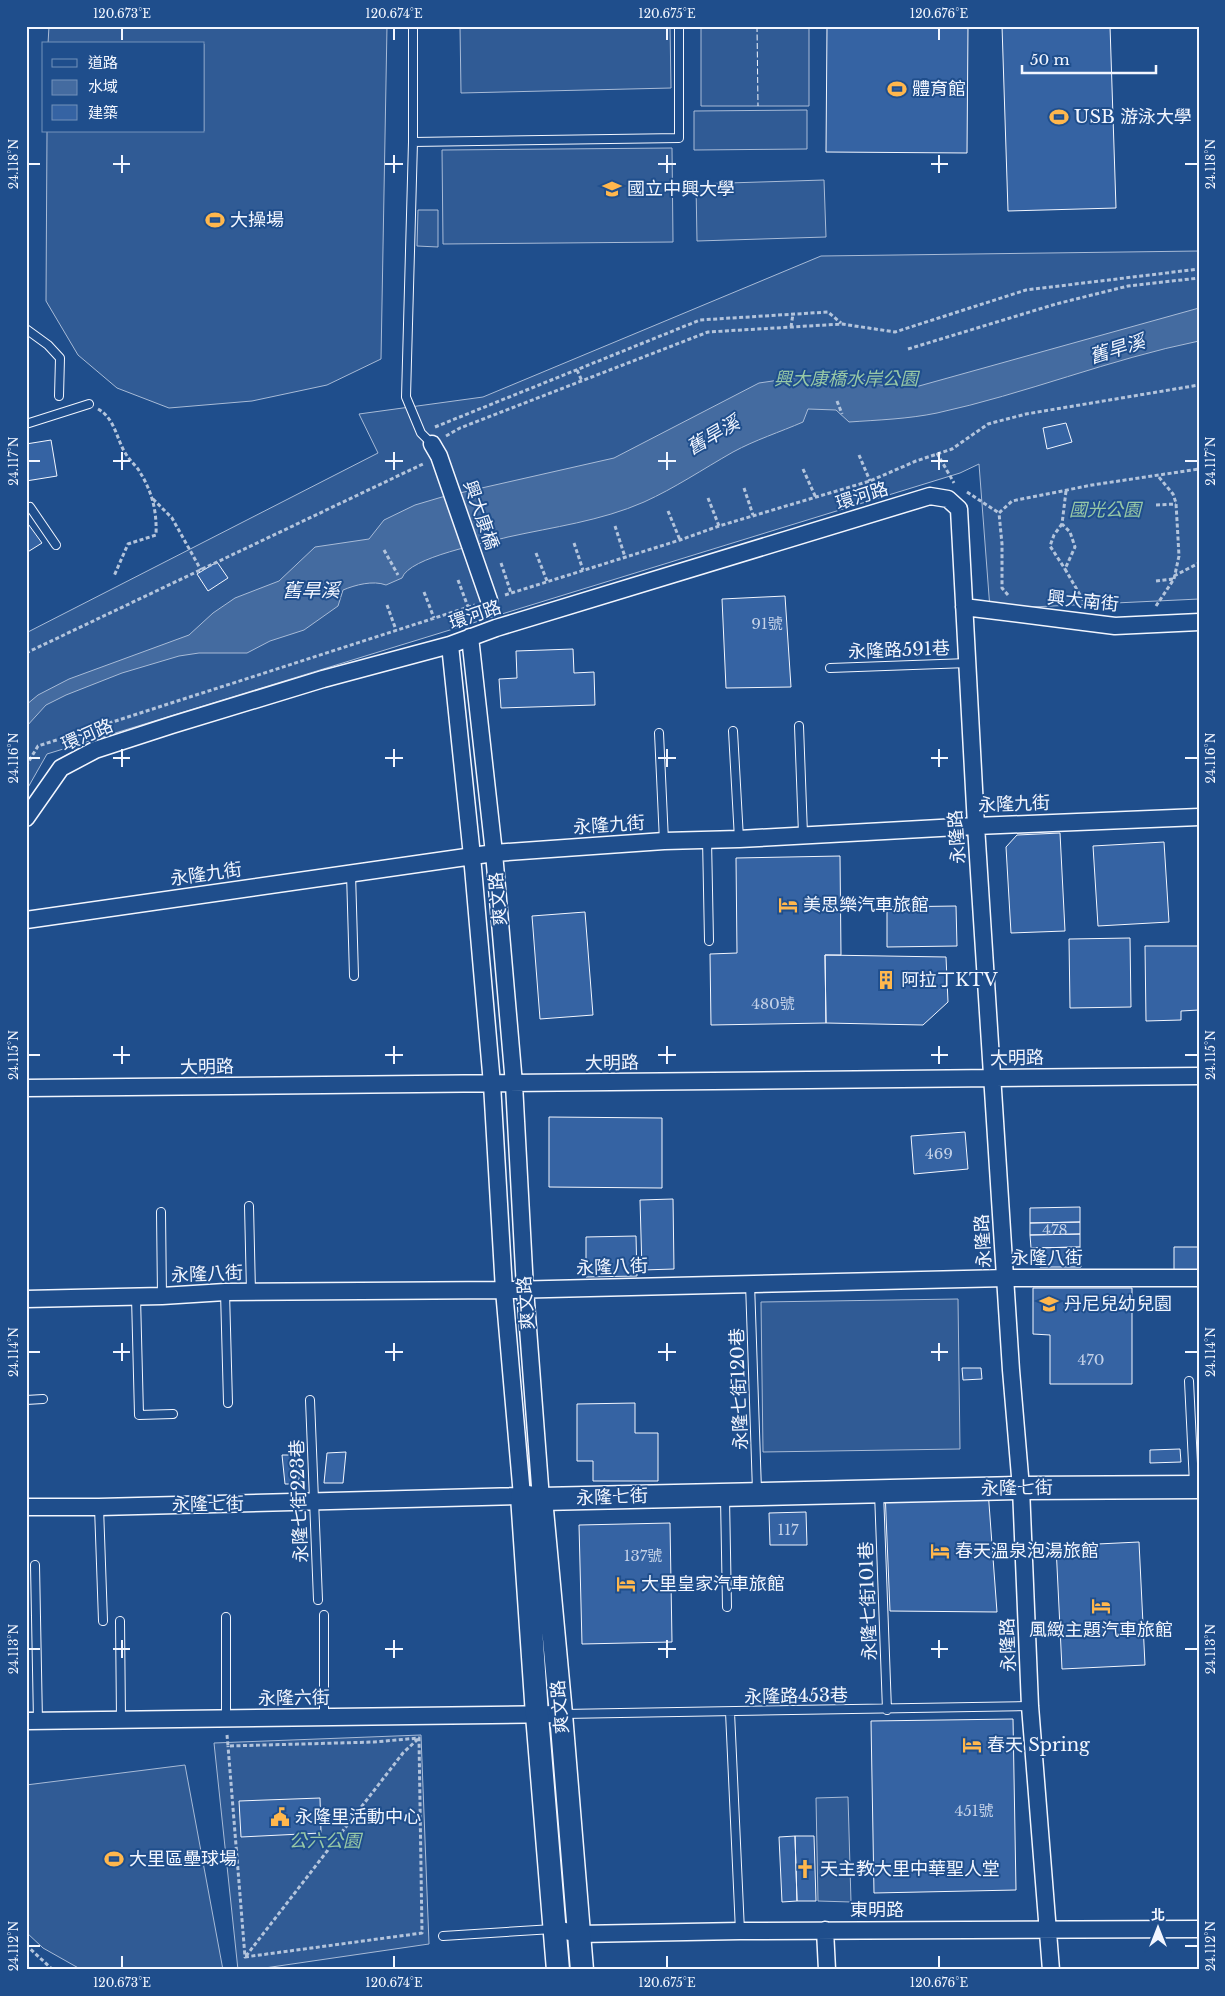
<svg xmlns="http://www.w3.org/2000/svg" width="1225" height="1996" viewBox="0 0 1225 1996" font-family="'Libre Baskerville','Noto Sans TC',serif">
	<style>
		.built { fill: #305b95; stroke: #a8bbd7 }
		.water { fill: #446ba0; stroke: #a8bbd7 }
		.building { fill: #3563a3; stroke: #f2f6ff }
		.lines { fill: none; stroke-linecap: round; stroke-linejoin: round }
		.lane-casing { stroke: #f2f6ff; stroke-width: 10 }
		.street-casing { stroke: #f2f6ff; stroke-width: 19 }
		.secondary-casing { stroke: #f2f6ff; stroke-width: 25 }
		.path { stroke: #b3c4dc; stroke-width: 3; stroke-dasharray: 4 2.5; stroke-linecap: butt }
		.lane { stroke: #1f4e8c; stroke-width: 8 }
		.street { stroke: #1f4e8c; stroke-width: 16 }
		.secondary { stroke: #1f4e8c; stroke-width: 22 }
		.fence { stroke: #f2f6ff; stroke-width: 1; stroke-dasharray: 6 2.5; stroke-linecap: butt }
		.ticks { fill: none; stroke: #f2f6ff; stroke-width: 2 }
		.labels { text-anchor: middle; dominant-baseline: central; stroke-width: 4; stroke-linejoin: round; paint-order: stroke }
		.number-label { font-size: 15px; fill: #c3d1e8 }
		.poi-label { font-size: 18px; fill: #f2f6ff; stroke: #1f4e8c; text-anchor: start }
		.park-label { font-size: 18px; font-style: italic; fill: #97c8a6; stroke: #1f4e8c }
		.street-label { font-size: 18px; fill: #f2f6ff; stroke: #1f4e8c }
		.water-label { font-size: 19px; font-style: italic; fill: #f2f6ff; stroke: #1f4e8c }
		.neatline { fill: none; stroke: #f2f6ff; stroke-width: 2 }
		.ticks-label { font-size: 12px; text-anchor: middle; fill: #f2f6ff }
	</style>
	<rect width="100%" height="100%" fill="#1f4e8c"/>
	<path class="built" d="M49,26H387L381,359L327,385L252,401L169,408L117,388L78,355L46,301L47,131H204V44H48Z
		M460,26H670L671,88L461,93Z
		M701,26H809V106H701Z
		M807,110V149L694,150V111Z
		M672,148L673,242L443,244L442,150Z
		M824,180L826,237L697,241L696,184Z
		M418,210H438V247L417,246Z
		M1199,251V599L990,609L979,464L960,473L47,754L26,791V633L378,453L359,414L483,397L821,256Z
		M958,1299L960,1449L763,1452L761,1302Z
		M421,1735L429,1944L251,1970H238L214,1743Z
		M185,1765L223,1970H82L43,1948L26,1932V1785Z
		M848,1797L851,1902L818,1901L816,1798Z"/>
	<path class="water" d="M1199,308V341C1110,359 1025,394 937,413C908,419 878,420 849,422L836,410L808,409L803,422C780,432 755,440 733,452C703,469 675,488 644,502C601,521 553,527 508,537C486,543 409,557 402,578L386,585C373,580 355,585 343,590L338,606L304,630L270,641L247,653H199L179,656L122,673L66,695L46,705L26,727V705L38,695L69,679L189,635L213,613L235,598L279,581L315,547L369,539L384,520L415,505L442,497L614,458L759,383L834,372L881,385L897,387L919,386Z"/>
	<path class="building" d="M827,26H968L967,153L826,152Z
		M1002,26H1110L1116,208L1008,211Z
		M1066,423L1072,442L1047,449L1043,428Z
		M51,440L57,476L26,481V444Z
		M26,521L42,543L26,553Z
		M217,562L228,578L208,591L197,574Z
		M785,596L791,687L726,688L722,599Z
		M573,649L574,673L594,672L595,705L501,708L499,679L517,678L516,651Z
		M1060,833L1065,931L1011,933L1006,847L1017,835Z
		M1164,842L1169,922L1098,926L1093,846Z
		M840,856L841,955H825L826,1023L711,1025L710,954L737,953L736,858Z
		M956,906L957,946L887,947V907Z
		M585,912L593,1015L540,1019L532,916Z
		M1130,938L1131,1007L1070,1008L1069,939Z
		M1145,946H1199V1010L1181,1011V1020L1146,1021Z
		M825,955L946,957L948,1002L923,1025L826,1023Z
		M549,1117L662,1118V1188L549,1187Z
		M965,1132L968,1169L914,1174L911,1136Z
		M673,1199L674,1269L642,1270L640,1200Z
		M1080,1207V1222L1030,1223V1208Z
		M1080,1222V1234L1030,1235V1223Z
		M1080,1234V1247L1031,1248L1030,1235Z
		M636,1236L637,1276L586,1277V1237Z
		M1080,1247L1081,1267H1040L1031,1259V1248Z
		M1174,1247H1199V1275H1174Z
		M1033,1288H1132V1384H1050V1335L1033,1334Z
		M962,1368H981L982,1379L963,1380Z
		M635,1403V1433H658V1481H593V1461H577V1404Z
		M1180,1449L1181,1462L1150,1463V1450Z
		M346,1452L343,1483H324L327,1453Z
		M282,1455H299V1484H285Z
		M988,1490L997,1612L890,1611L885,1491Z
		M806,1512L807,1545H770L769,1513Z
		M670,1523L672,1642L582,1644L579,1525Z
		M1139,1542L1145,1665L1062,1669L1056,1546Z
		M1013,1719L1016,1890L874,1893L871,1721Z
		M320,1798L321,1833L241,1837L239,1801Z
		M795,1836H814L816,1901H797Z
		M795,1836L797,1901L782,1902L779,1837Z"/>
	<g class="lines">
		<g class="lane-casing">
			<path id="lane" d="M413,26V142L406,397L421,433L432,444
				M413,142L679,138V26
				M26,329L48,345L60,358L59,396
				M26,424L89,404
				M26,509L30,507L56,545
				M830,668L968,663
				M799,726L803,834
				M733,731L739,839
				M659,733L664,841
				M707,839L709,941
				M351,873L354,976
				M249,1206L251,1292
				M161,1212L162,1296
				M750,1283L757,1491
				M225,1292L228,1403
				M136,1297L139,1415L173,1414
				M1189,1381L1194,1484
				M26,1400L43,1399
				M310,1400L318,1600
				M879,1492L887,1710
				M725,1498L727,1607
				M99,1507L103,1621
				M35,1565L38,1722
				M226,1617V1718
				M120,1621L121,1719
				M730,1712L740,1931
				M563,1714L1030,1706
				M324,1718V1615
				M443,1936L553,1929"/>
		</g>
		<g class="street-casing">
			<path id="street" d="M432,444L439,456L489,600
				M964,607L1115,626L1199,622
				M470,637L494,853L514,1084L525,1289L541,1499
				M26,818L61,768L95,750L172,725L323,679L450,645L496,628L930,496L948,499L959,509L976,826L1011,1370L1021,1488L1030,1706L1051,1970
				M26,920L494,853L664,841L739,839L976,826L1199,817
				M26,1088L1199,1076
				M26,1299L162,1296L225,1292L504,1290L1006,1278H1199
				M26,1507H99L522,1496L504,1290L492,1084L472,856L450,645
				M26,1721L561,1714
				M556,1929L579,1934L740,1931L1199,1929
				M825,1930L827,1970"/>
		</g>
		<g class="secondary-casing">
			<path id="secondary" d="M541,1499L561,1714L582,1970
				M558,1970L537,1715L522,1496L541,1499L1021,1488L1199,1487"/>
		</g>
		<path class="path" d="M791,327L793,314
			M908,349L1056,304L1128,286L1199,278
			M577,370L582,381
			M837,401L842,414
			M98,409C114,418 116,436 124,451C128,458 133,463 138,469C152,491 157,510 156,535L128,544L114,576
			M435,427L700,320L828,312L841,323
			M446,436L460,428L708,332L842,324L895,332L1026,290L1199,269
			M937,453L954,483
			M859,455L870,481
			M803,469L816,498
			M744,488L753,515
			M1066,491L1062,524L1070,532L1075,547L1065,569L1087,607
			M967,492L999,513
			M708,498L719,526
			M153,499L172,518L201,570
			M1156,505L1176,504
			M668,511L680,540
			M1062,524L1054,535L1050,546L1065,569
			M615,526L625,557
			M574,543L583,570
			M384,550L398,575
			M536,553L547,581
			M501,563L511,593
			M1174,576L1199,563
			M458,580L468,607
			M1156,581L1173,579
			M424,592L434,618
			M505,595L680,540L719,526L870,481L916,461L952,449L988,424L1026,414L1199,385
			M1008,595L1002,588V544L999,513L1012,501L1092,485L1199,469
			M387,605L396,630
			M1156,606L1174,579L1179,556L1176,503L1173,494L1158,476
			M26,653L425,463
			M26,766L38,746L475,605
			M227,1735L228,1746L374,1742L419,1738L422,1933L245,1957L228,1746
			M26,1945L53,1970
			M246,1956L403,1753L419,1738"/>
		<use href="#lane" class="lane"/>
		<use href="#street" class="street"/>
		<use href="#secondary" class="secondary"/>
		<path class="fence" d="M757,26L758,106"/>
	</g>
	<path class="ticks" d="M122,28V40M394,28V40M667,28V40M939,28V40M122,155V173M394,155V173M667,155V173M939,155V173M28,164H40M113,164H130M385,164H403M658,164H676M931,164H948M1185,164H1198M122,452V470M394,452V470M667,452V470M939,452V470M28,461H40M113,461H130M385,461H403M658,461H676M931,461H948M1185,461H1198M122,749V767M394,749V767M667,749V767M939,749V767M28,758H40M113,758H130M385,758H403M658,758H676M931,758H948M1185,758H1198M122,1046V1064M394,1046V1064M667,1046V1064M939,1046V1064M28,1055H40M113,1055H130M385,1055H403M658,1055H676M931,1055H948M1185,1055H1198M122,1343V1361M394,1343V1361M667,1343V1361M939,1343V1361M28,1352H40M113,1352H130M385,1352H403M658,1352H676M931,1352H948M1185,1352H1198M122,1640V1658M394,1640V1658M667,1640V1658M939,1640V1658M28,1649H40M113,1649H130M385,1649H403M658,1649H676M931,1649H948M1185,1649H1198M28,1946H40M1185,1946H1198M122,1956V1968M394,1956V1968M667,1956V1968M939,1956V1968"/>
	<defs>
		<g id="stadium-bare" transform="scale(1.5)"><path d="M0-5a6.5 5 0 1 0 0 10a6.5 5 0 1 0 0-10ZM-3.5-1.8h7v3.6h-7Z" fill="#ffb74d" stroke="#1f4e8c" stroke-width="2.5" paint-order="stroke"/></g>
		<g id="university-bare" transform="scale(1.5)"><path d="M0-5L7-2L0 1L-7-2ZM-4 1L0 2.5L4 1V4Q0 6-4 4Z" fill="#ffb74d" stroke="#1f4e8c" stroke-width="2.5" paint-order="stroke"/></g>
		<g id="hotel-bare" transform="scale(1.5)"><path d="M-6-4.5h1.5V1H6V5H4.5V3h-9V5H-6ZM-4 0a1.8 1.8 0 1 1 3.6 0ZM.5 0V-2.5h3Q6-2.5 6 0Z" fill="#ffb74d" stroke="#1f4e8c" stroke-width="2.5" paint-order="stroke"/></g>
		<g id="building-bare" transform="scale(1.5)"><path d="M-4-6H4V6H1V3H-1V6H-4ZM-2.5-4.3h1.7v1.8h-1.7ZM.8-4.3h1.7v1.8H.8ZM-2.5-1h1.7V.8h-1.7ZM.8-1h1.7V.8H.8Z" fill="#ffb74d" stroke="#1f4e8c" stroke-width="2.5" paint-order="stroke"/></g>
		<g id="school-bare" transform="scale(1.5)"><path d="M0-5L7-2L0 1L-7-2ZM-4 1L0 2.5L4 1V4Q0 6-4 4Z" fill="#ffb74d" stroke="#1f4e8c" stroke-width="2.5" paint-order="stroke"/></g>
		<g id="civic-bare" transform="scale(1.5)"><path d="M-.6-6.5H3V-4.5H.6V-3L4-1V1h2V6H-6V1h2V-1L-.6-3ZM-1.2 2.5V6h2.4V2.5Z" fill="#ffb74d" stroke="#1f4e8c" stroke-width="2.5" paint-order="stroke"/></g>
		<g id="church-bare" transform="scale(1.5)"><path d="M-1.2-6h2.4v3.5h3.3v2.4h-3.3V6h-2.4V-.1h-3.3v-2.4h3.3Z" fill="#ffb74d" stroke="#1f4e8c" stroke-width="2.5" paint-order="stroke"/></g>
	</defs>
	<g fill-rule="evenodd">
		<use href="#stadium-bare" x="897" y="89"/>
		<use href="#stadium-bare" x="1059" y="117"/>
		<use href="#university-bare" x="612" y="189"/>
		<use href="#stadium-bare" x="215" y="220"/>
		<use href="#hotel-bare" x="788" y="905"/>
		<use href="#building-bare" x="886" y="980"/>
		<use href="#school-bare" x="1049" y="1304"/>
		<use href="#hotel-bare" x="940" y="1551"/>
		<use href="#hotel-bare" x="626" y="1584"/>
		<use href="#hotel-bare" x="1101" y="1606"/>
		<use href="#hotel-bare" x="972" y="1745"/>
		<use href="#civic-bare" x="280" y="1817"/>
		<use href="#stadium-bare" x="114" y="1859"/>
		<use href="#church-bare" x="805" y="1869"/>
	</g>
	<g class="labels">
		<g class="number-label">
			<text x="767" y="623">91號</text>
			<text x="773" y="1003">480號</text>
			<text x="939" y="1153">469</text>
			<text x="1055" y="1229">478</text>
			<text x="1091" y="1359">470</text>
			<text x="788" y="1529">117</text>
			<text x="643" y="1555">137號</text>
			<text x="974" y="1810">451號</text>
		</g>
		<g class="poi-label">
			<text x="912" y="89">體育館</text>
			<text x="1074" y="117">USB 游泳大學</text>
			<text x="627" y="189">國立中興大學</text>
			<text x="230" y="220">大操場</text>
			<text x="803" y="905">美思樂汽車旅館</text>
			<text x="901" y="980">阿拉丁KTV</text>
			<text x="1064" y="1304">丹尼兒幼兒園</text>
			<text x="955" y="1551">春天溫泉泡湯旅館</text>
			<text x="641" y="1584">大里皇家汽車旅館</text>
			<text x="1101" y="1630" text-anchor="middle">風緻主題汽車旅館</text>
			<text x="987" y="1745">春天 Spring</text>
			<text x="295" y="1817">永隆里活動中心</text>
			<text x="129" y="1859">大里區壘球場</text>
			<text x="820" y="1869">天主教大里中華聖人堂</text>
		</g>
		<g class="park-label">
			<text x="846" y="379">興大康橋水岸公園</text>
			<text x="1105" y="510">國光公園</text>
			<text x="325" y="1841">公六公園</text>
		</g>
		<g class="street-label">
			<text transform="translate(862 496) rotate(-17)">環河路</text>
			<text transform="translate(481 515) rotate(71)">興大康橋</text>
			<text transform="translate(1083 601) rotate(6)">興大南街</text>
			<text transform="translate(475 615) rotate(-19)">環河路</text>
			<text transform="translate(899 650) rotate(-2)">永隆路591巷</text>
			<text transform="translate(87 735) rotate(-23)">環河路</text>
			<text transform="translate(1014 804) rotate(-2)">永隆九街</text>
			<text transform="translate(609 825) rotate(-4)">永隆九街</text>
			<text transform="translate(957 837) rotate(-94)">永隆路</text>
			<text transform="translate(206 874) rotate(-8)">永隆九街</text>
			<text transform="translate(498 899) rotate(-95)">爽文路</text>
			<text transform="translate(1017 1058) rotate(-1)">大明路</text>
			<text transform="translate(612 1063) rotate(-1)">大明路</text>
			<text transform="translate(207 1067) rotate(-1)">大明路</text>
			<text transform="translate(983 1241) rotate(-93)">永隆路</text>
			<text x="1047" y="1258">永隆八街</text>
			<text transform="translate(612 1267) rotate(-2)">永隆八街</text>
			<text transform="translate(207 1274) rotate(-2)">永隆八街</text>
			<text transform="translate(526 1303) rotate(-94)">爽文路</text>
			<text transform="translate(739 1389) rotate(-92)">永隆七街120巷</text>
			<text transform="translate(1017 1488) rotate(-1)">永隆七街</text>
			<text transform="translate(612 1497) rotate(-2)">永隆七街</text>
			<text transform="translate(299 1501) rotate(-92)">永隆七街223巷</text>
			<text transform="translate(208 1504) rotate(-1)">永隆七街</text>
			<text transform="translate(868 1601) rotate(-92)">永隆七街101巷</text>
			<text transform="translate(1008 1645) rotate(-92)">永隆路</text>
			<text transform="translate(796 1696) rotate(-1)">永隆路453巷</text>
			<text transform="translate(294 1698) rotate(-1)">永隆六街</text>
			<text transform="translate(560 1707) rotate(-95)">爽文路</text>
			<text x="877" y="1910">東明路</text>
		</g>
		<g class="water-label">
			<text transform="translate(1117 349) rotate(-17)">舊旱溪</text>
			<text transform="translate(713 435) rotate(-30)">舊旱溪</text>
			<text x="311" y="590">舊旱溪</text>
		</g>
	</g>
	<rect width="1225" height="1996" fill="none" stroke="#1f4e8c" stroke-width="55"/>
	<rect x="42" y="42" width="162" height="90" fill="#1f4e8c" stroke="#7391ba"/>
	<rect x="52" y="59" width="25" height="8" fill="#1f4e8c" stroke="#7391ba"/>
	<text x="88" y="68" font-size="15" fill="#f2f6ff">道路</text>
	<rect x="52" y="80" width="25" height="15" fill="#446ba0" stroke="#7391ba"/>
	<text x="88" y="92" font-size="15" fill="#f2f6ff">水域</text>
	<rect x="52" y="105" width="25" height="15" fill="#3563a3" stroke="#7391ba"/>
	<text x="88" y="118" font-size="15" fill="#f2f6ff">建築</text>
	<g transform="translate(1158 1928)" stroke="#1f4e8c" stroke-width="4" paint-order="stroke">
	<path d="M0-4L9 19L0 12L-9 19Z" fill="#f2f6ff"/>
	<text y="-8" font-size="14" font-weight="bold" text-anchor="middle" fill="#f2f6ff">北</text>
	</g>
	<path d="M1022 65v8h134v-8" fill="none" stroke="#f2f6ff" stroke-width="2.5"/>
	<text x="1030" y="65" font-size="15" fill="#f2f6ff" stroke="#1f4e8c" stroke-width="4" paint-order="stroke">50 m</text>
	<rect x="28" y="28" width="1170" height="1940" class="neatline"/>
	<g class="ticks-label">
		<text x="122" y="18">120.673°E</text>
		<text x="394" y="18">120.674°E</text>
		<text x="667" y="18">120.675°E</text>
		<text x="939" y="18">120.676°E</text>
		<text transform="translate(14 164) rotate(-90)" y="4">24.118°N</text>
		<text transform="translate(1211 164) rotate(-90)" y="4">24.118°N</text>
		<text transform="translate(14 461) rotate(-90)" y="4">24.117°N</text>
		<text transform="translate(1211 461) rotate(-90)" y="4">24.117°N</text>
		<text transform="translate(14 758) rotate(-90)" y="4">24.116°N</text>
		<text transform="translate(1211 758) rotate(-90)" y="4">24.116°N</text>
		<text transform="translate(14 1055) rotate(-90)" y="4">24.115°N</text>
		<text transform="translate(1211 1055) rotate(-90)" y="4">24.115°N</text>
		<text transform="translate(14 1352) rotate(-90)" y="4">24.114°N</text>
		<text transform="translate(1211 1352) rotate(-90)" y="4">24.114°N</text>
		<text transform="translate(14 1649) rotate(-90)" y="4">24.113°N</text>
		<text transform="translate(1211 1649) rotate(-90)" y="4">24.113°N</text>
		<text transform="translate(14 1946) rotate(-90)" y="4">24.112°N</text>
		<text transform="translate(1211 1946) rotate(-90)" y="4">24.112°N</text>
		<text x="122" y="1987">120.673°E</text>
		<text x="394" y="1987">120.674°E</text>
		<text x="667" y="1987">120.675°E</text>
		<text x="939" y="1987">120.676°E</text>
	</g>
</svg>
